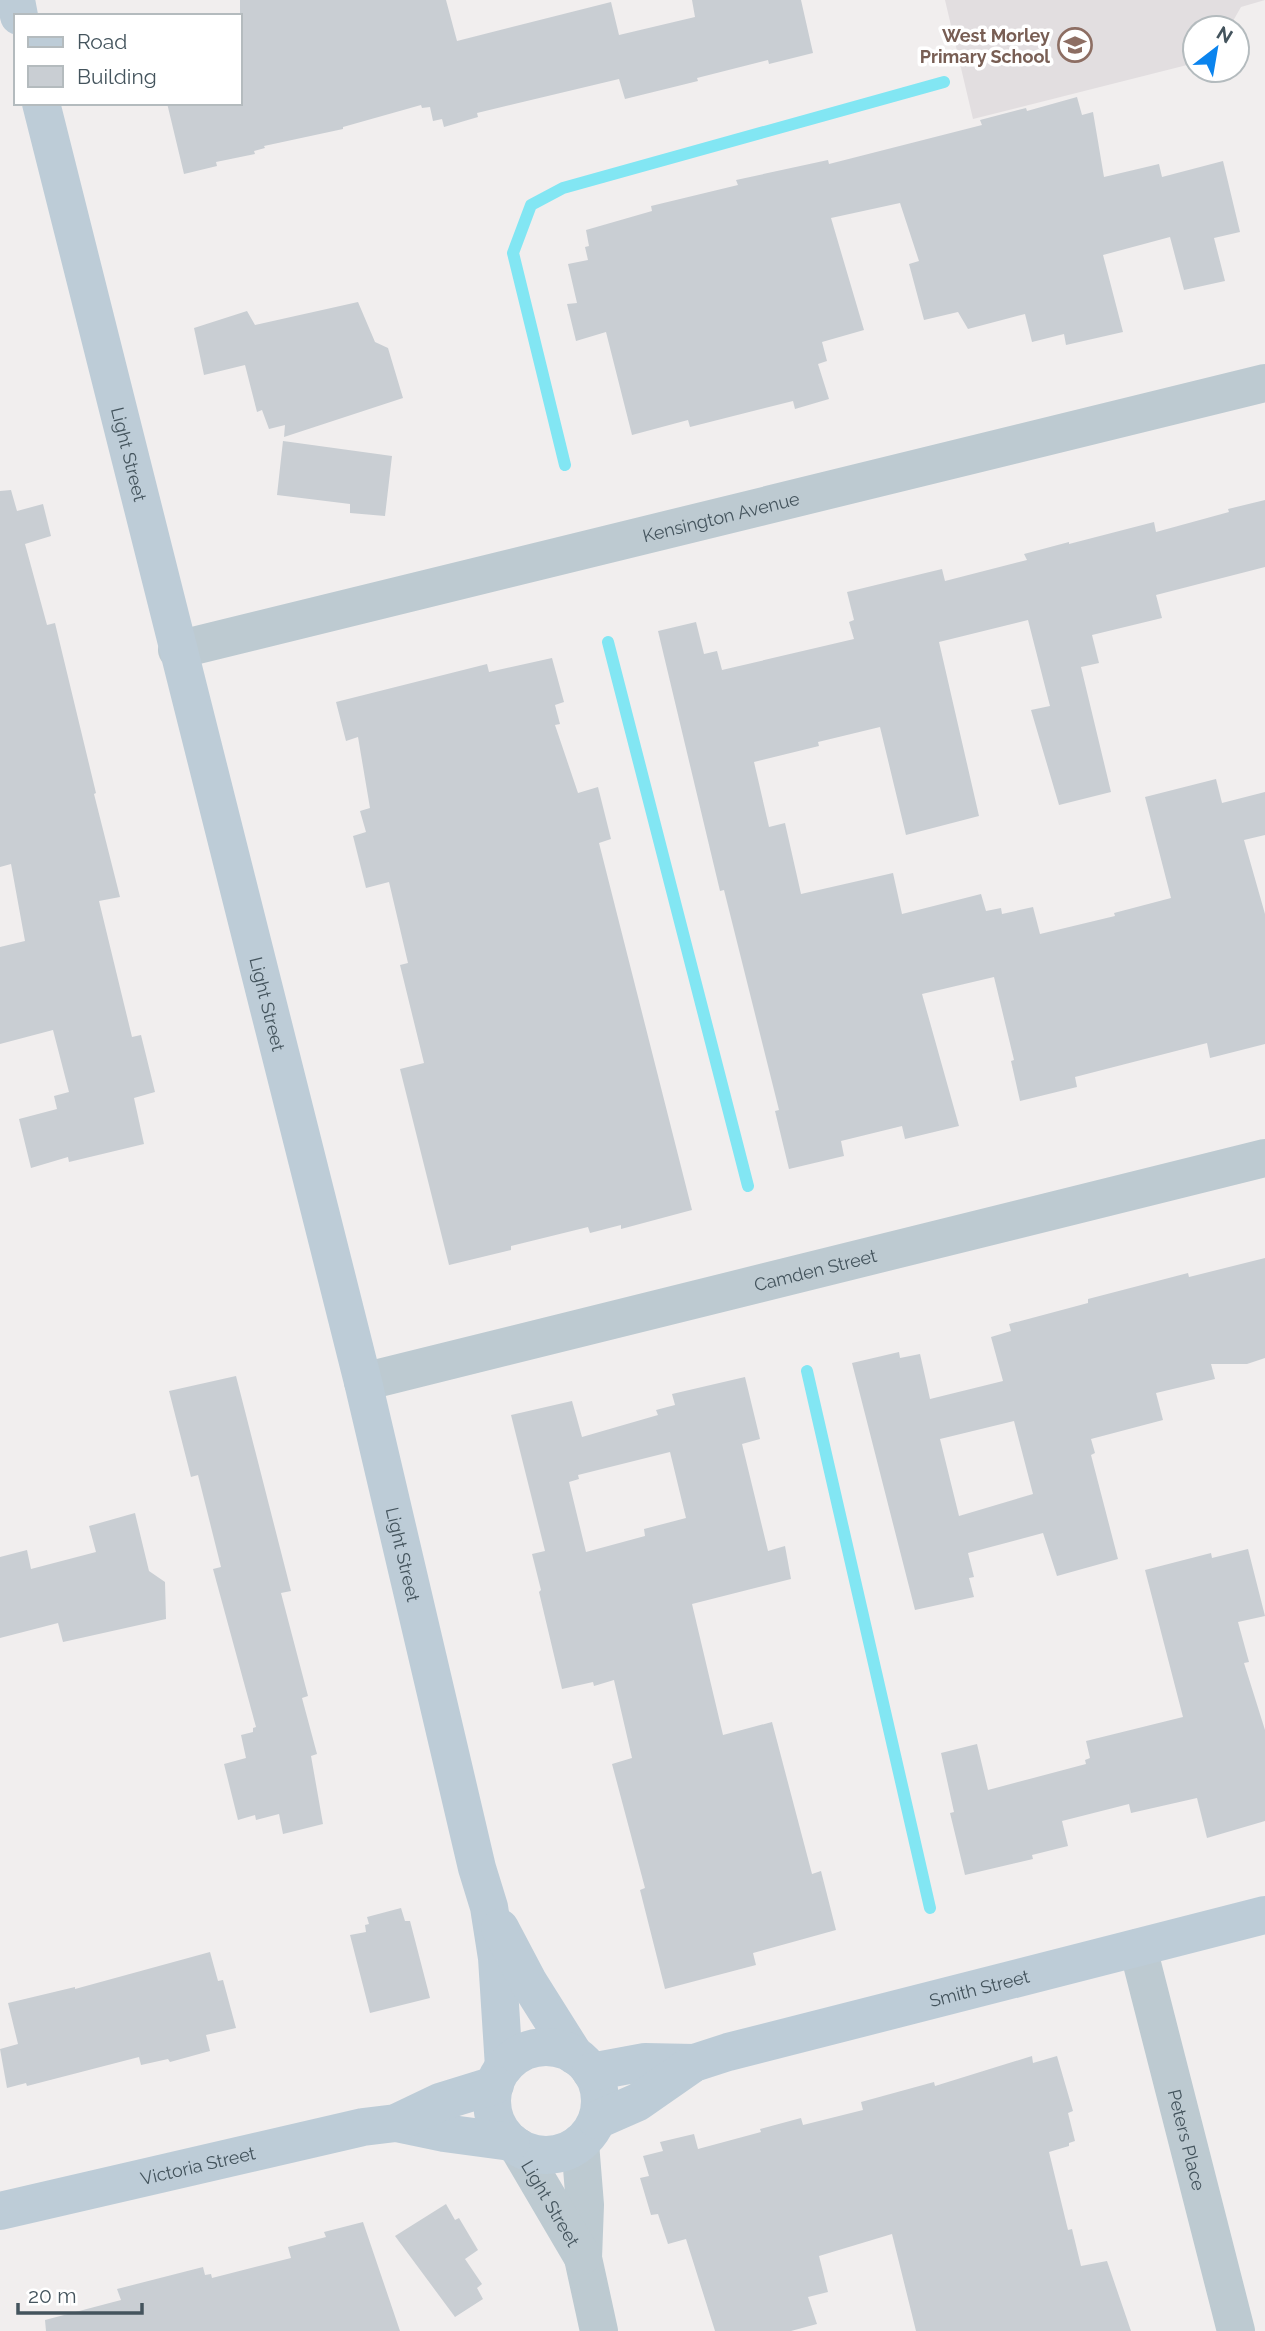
<svg xmlns="http://www.w3.org/2000/svg" width="1265" height="2331" viewBox="0 0 1265 2331" font-family="Raleway,sans-serif">
	<style>
		.education { fill: #e2dee0 }
		.lines { fill: none; stroke-linecap: round; stroke-linejoin: round }
		.stream { stroke: #82e6f3; stroke-width: 12 }
		.building { fill: #c9ced3; fill-rule: evenodd }
		.street { stroke: #bdcad1; stroke-width: 38 }
		.secondary { stroke: #bdccd7; stroke-width: 38 }
		.labels { text-anchor: middle; dominant-baseline: central; stroke-width: 7; stroke-linejoin: round; paint-order: stroke }
		.education-label { font-size: 18px; font-weight: bold; fill: #785e54; stroke: #fff; text-anchor: end }
		.street-label { font-size: 18px; fill: #44545d; stroke: #fff }
	</style>
	<rect width="100%" height="100%" fill="#f1eeee"/>
	<path class="education" d="M945,0H1265L1241,7L1229,28H1195V63L973,119Z"/>
	<g class="lines">
		<path class="stream" d="M565,465L513,253L531,205L563,188L944,82
			M608,642L748,1186
			M807,1371L930,1908"/>
	</g>
	<path class="building" d="M240,0H446L457,41L611,2L619,35L695,17L692,0H801L813,53L769,64L768,60L697,78L698,81L625,99L619,79L477,113L478,117L444,127L442,119L433,121L430,107L422,108L421,105L343,127V129L264,146L265,148L254,151L255,154L216,162L217,166L184,174L167,103H240Z
		M1077,97L1082,115L1093,112L1104,177L1159,164L1162,177L1223,161L1240,232L1214,238L1225,281L1184,290L1170,237L1103,255L1123,332L1066,345L1064,334L1032,342L1025,314L968,329L958,312L924,320L909,264L919,261L900,203L831,218L864,330L822,342L827,361L818,364L829,399L795,409L793,401L690,427L688,420L632,435L606,332L576,341L567,304L577,303L568,264L588,260L585,247L589,246L586,230L652,211L651,206L738,185L736,180L828,160L829,164L982,125L980,120L1026,108L1027,111Z
		M358,302L375,342L388,348L403,398L284,437L285,425L269,429L262,410L257,412L245,365L204,375L194,328L247,311L255,325Z
		M283,441L392,456L385,516L350,513V504L277,495Z
		M11,490L17,511L43,504L51,536L25,544L47,625L55,623L96,793L94,794L120,897L99,901L132,1037L141,1035L155,1092L134,1098L144,1144L69,1162L68,1157L31,1168L19,1119L57,1109L54,1096L69,1092L53,1030L0,1044V947L25,941L11,864L0,867V491Z
		M1265,500V567L1156,595L1162,618L1092,635L1099,663L1081,667L1111,792L1059,805L1031,710L1050,706L1028,620L939,642L979,816L906,835L880,727L818,742L819,746L754,762L769,827L785,823L801,894L893,873L902,914L981,894L986,911L1001,908L1002,914L1033,907L1040,934L1115,916L1114,913L1171,898L1145,797L1216,779L1222,803L1265,792V835L1244,840L1265,914V1044L1210,1058L1207,1043L1075,1077L1077,1087L1020,1101L1011,1061L1014,1060L994,977L922,994L959,1126L905,1139L902,1126L841,1141L844,1156L789,1169L775,1111L779,1110L724,890L720,891L658,631L696,622L704,654L717,651L722,670L854,639L849,622L854,620L847,592L942,569L945,581L1027,560L1024,554L1069,542V544L1154,522L1156,532L1229,512L1228,509Z
		M552,658L564,702L555,705L560,724L555,725L578,793L598,787L611,839L599,843L692,1210L621,1229V1225L590,1233L588,1227L511,1246V1250L449,1265L400,1069L424,1063L400,965L408,963L389,882L366,888L353,836L366,832L360,811L370,808L358,737L346,741L336,702L487,664L489,672Z
		M1265,1258V1358L1247,1364H1211L1215,1379L1156,1393L1163,1420L1091,1439L1095,1453L1091,1455L1118,1559L1057,1576L1043,1533L968,1553L974,1577L969,1578L974,1597L915,1610L852,1363L899,1352L900,1358L920,1354L930,1399L1003,1381L991,1337L1011,1331L1009,1324L1088,1303V1299L1188,1273L1189,1277ZM1014,1421L1033,1494L959,1516L940,1439Z
		M236,1376L291,1591L281,1593L308,1696L302,1698L317,1754L311,1756L323,1824L283,1834L279,1814L256,1820L255,1815L238,1820L224,1764L246,1758L241,1735L253,1732V1728L256,1727L213,1569L221,1567L198,1475L191,1477L169,1391Z
		M745,1377L760,1439L742,1444L768,1551L785,1546L791,1579L692,1604L723,1735L772,1722L812,1874L821,1871L836,1930L753,1953L756,1965L665,1989L640,1890L645,1888L612,1764L632,1758L614,1680L594,1686L593,1682L562,1689L539,1592L541,1590L532,1554L545,1551L511,1415L572,1401L582,1437L658,1415L656,1410L675,1405L672,1394ZM670,1452L686,1518L644,1529L645,1536L586,1552L569,1482L579,1479L578,1475Z
		M135,1513L149,1571L165,1582L166,1619L63,1642L58,1623L0,1638V1557L27,1550L31,1569L96,1552L89,1526Z
		M1248,1549L1265,1616L1238,1622L1249,1662L1244,1663L1265,1730V1821L1207,1838L1197,1798L1131,1813L1129,1804L1062,1821L1068,1846L1032,1855L1033,1859L965,1875L950,1813L954,1812L941,1753L977,1744L988,1790L1086,1764L1085,1760L1090,1758L1086,1741L1183,1717L1145,1570L1211,1553L1212,1558Z
		M401,1908L405,1921H410L430,1998L370,2013L350,1935L366,1932L365,1925L369,1924L367,1917Z
		M210,1952L218,1981L223,1980L236,2028L206,2035L210,2051L170,2062L168,2059L141,2065L139,2057L27,2086L26,2083L7,2088L0,2049L18,2044L8,2003L75,1987V1989Z
		M1032,2056L1033,2063L1057,2056L1073,2111L1068,2113L1075,2141L1069,2143V2146L1049,2152L1068,2230L1072,2229L1081,2266L1107,2261L1131,2331H916L892,2234L819,2256L828,2292L808,2297L817,2324L791,2331H715L686,2239L668,2244L658,2214L651,2215L640,2178L649,2176L643,2156L663,2151L660,2142L694,2134L698,2149L761,2132L760,2129L801,2118L803,2125L863,2110L861,2102L934,2082L935,2086Z
		M446,2204L455,2220L459,2218L478,2250L465,2259L482,2284L477,2288L483,2299L455,2317L395,2236Z
		M363,2222L400,2331H46L45,2320L121,2300L117,2289L203,2267L205,2275L211,2274L212,2278L291,2258L288,2247L326,2237L324,2232Z"/>
	<g class="lines">
		<g class="street">
			<path id="s1" d="M177,650L1265,383"/>
			<path id="s2" d="M363,1382L1265,1158"/>
			<path id="s3" d="M1138,1948L1236,2331"/>
			<path d="M580,2143L585,2205L583,2258L599,2331"/>
			<path id="s4" d="M518,2147L582,2256"/>
		</g>
		<g class="secondary">
			<path d="M16,0L19,16"/>
			<path id="s5" d="M41,103L363,1382L477,1868L489,1907L497,1958L504,2067"/>
			<path d="M500,1928L529,1983L575,2056"/>
			<circle cx="546" cy="2101" r="54"/>
			<path d="M591,2072L645,2062L694,2063"/>
			<path id="s6" d="M597,2120L638,2102L694,2063L728,2052L1265,1915"/>
			<path d="M396,2123L444,2133L511,2142"/>
			<path id="s7" d="M0,2211L363,2127L396,2123L440,2102L495,2085"/>
		</g>
	</g>
	<defs>
		<g id="school-ring" transform="scale(1.75)"><circle r="9.5" fill="#fff" stroke="#8d6e63" stroke-width="1.5"/><path d="M0-5L7-2L0 1L-7-2ZM-4 1L0 2.5L4 1V4Q0 6-4 4Z" fill="#8d6e63"/></g>
	</defs>
	<g fill-rule="evenodd">
		<use href="#school-ring" x="1075" y="45"/>
	</g>
	<g class="labels">
		<g class="education-label">
			<text x="1050" y="35">West Morley<tspan x="1050" dy="21">Primary School</tspan></text>
		</g>
		<g class="street-label">
			<text stroke="none"><textPath href="#s5" startOffset="362">Light Street</textPath></text>
			<text stroke="none"><textPath href="#s1" startOffset="560">Kensington Avenue</textPath></text>
			<text stroke="none"><textPath href="#s5" startOffset="929">Light Street</textPath></text>
			<text stroke="none"><textPath href="#s2" startOffset="466">Camden Street</textPath></text>
			<text stroke="none"><textPath href="#s5" startOffset="1496">Light Street</textPath></text>
			<text stroke="none"><textPath href="#s6" startOffset="408">Smith Street</textPath></text>
			<text stroke="none"><textPath href="#s3" startOffset="198">Peters Place</textPath></text>
			<text stroke="none"><textPath href="#s7" startOffset="203">Victoria Street</textPath></text>
			<text stroke="none"><textPath href="#s4" startOffset="65">Light Street</textPath></text>
		</g>
	</g>
	<rect x="14" y="14" width="228" height="91" fill="#ffffff" stroke="#b4bbbe" stroke-width="2"/>
	<rect x="28" y="37" width="35" height="10" fill="#bdccd7" stroke="#b4bbbe" stroke-width="2"/>
	<text x="77" y="49" font-size="21" fill="#44545d">Road</text>
	<rect x="28" y="66" width="35" height="21" fill="#c9ced3" stroke="#b4bbbe" stroke-width="2"/>
	<text x="77" y="84" font-size="21" fill="#44545d">Building</text>
	<g transform="translate(1216 49) rotate(31)"><circle r="33" fill="#ffffff" stroke="#b4bbbe" stroke-width="2"/>
	<path d="M0-5L12 26L0 18L-12 26Z" fill="#0b84ee"/>
	<text y="-10" font-size="19" font-weight="bold" text-anchor="middle" fill="#44545d">N</text>
	</g>
	<path d="M18 2303v10h124v-10" fill="none" stroke="#44545d" stroke-width="3.5"/>
	<text x="28" y="2303" font-size="21" fill="#44545d" stroke="#ffffff" stroke-width="5" paint-order="stroke">20 m</text>
</svg>
